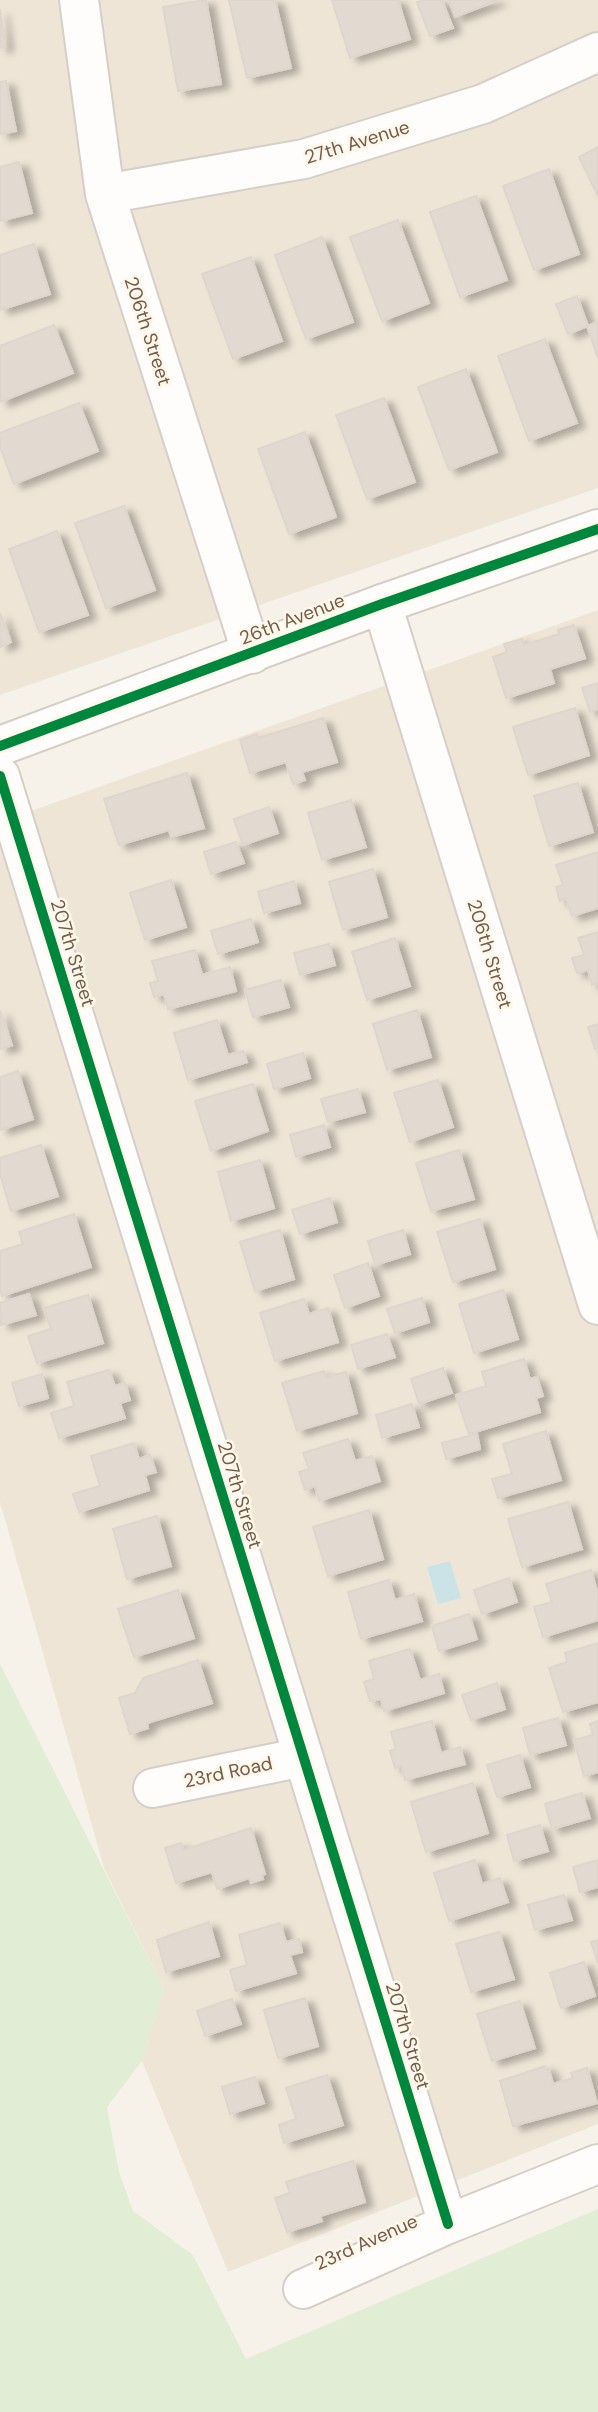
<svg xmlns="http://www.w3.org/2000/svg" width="598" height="2412" viewBox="0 0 598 2412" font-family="'DM Sans',sans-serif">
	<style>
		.residential { fill: #efe5d7 }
		.green { fill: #e1edd4 }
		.water { fill: #cbe3e6 }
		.building { fill: #e2dad1; stroke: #dfd5cc; stroke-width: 2; filter: url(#shadow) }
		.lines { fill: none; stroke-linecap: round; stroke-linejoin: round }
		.street-casing { stroke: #d5cfc8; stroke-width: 42 }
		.secondary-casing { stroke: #d5cec6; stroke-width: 42 }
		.street { stroke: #fefdfc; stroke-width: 38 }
		.secondary { stroke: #fefdfc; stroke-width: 38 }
		.cycleway-casing { stroke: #fff8ea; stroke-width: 15 }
		.cycleway { stroke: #00873e; stroke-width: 10 }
		.labels { text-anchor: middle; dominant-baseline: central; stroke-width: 5; stroke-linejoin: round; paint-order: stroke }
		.street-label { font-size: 19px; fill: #745b4a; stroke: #fff8ea }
	</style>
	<defs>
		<filter id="shadow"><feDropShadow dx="8" dy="4.5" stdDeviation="3.5" flood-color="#0004"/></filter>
	</defs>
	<rect width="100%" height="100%" fill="#f6f2ea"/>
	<path class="residential" d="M0,0H598V488L0,695Z
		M598,610V2124L228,2272L142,2061L164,1989L104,1868L0,1502V822Z"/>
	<path class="green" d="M0,1664L164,1989L142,2061L107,2107L119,2172L133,2211L193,2255L246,2359L598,2209V2412H0Z"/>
	<path class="water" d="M450,1561L461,1598L438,1604L427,1567Z"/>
	<path class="building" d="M206,0L221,84L178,91L163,7Z
		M229,0H275L291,68L247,78Z
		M332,0H398L410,39L350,58Z
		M423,0H442L453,28L430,36L417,2Z
		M449,0H499L455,17Z
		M0,9L5,47L0,48Z
		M6,81L16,131L0,134V82Z
		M598,147V196L579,157Z
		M19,162L32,213L0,221V167Z
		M549,169L579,254L534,270L503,186Z
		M476,196L507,280L460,297L430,212Z
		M398,220L429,303L382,321L350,237Z
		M322,237L353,322L306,339L275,255Z
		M34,244L50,294L0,310V255Z
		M251,257L282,341L233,359L202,274Z
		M577,296L588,326L568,334L556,304Z
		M598,322V358L587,326Z
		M54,325L73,373L0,402V346Z
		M545,339L577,423L529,441L498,356Z
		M466,369L497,452L449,470L418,387Z
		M384,398L415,482L367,499L336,415Z
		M79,403L98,451L14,484L0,447V433Z
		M305,432L336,517L289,534L258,449Z
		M124,506L155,590L106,608L75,523Z
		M57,531L88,615L39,632L9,549Z
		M0,613L11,642L0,647Z
		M574,625L585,658L550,669L554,683L506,698L493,657L507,652L504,644L522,639L524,645L559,634L558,630Z
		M598,683V709L590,712L582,688Z
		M575,708L589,755L528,775L513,727Z
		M323,718L337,762L302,772L305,780L293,784L286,762L250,773L240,740L257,734L258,738Z
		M187,773L204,828L171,837L169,830L119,845L104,799Z
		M578,783L593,832L549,846L534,796Z
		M351,800L366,847L322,860L308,813Z
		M269,807L278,833L243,845L234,819Z
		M236,842L244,863L211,874L204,852Z
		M598,852V908L572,916L566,898L560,901L556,887L563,885L556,865Z
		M373,869L387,917L343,930L329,882Z
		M171,880L186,927L145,940L130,893Z
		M294,881L300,903L264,913L258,892Z
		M251,919L258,942L218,954L211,931Z
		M598,932V983L592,985L588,970L577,973L572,958L584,955L578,938Z
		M395,938L410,986L367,1000L352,952Z
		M329,944L335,965L300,975L294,953Z
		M195,950L202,975L230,967L236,991L168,1009L164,994L154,997L150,983L158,981L152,961Z
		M281,980L289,1007L253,1017L245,990Z
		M0,1010L12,1045L0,1049Z
		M417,1010L431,1057L387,1070L373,1024Z
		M217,1020L228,1055L243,1051L247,1062L188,1080L174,1033Z
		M598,1024V1048L595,1049L588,1027Z
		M303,1053L310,1078L274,1089L267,1064Z
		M18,1071L33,1119L0,1130V1077Z
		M438,1080L453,1127L410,1142L394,1093Z
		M253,1084L268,1131L211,1151L195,1101Z
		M358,1089L365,1112L328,1122L321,1099Z
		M324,1125L330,1147L296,1157L290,1135Z
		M41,1145L58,1196L11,1211L0,1174V1158Z
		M459,1150L474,1199L431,1211L416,1163Z
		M260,1160L274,1208L231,1221L218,1172Z
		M330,1198L337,1222L300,1234L292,1210Z
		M74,1214L91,1267L2,1296L0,1289V1251L23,1244L19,1232Z
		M480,1219L495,1269L453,1282L437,1232Z
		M280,1230L294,1279L255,1291L240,1242Z
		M403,1230L410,1254L375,1265L368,1241Z
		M368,1263L379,1296L345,1308L334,1275Z
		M503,1290L518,1339L474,1353L459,1304Z
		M29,1294L36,1315L1,1325L0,1303Z
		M88,1295L103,1343L37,1363L28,1336L51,1329L44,1308Z
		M422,1298L429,1322L395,1333L387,1309Z
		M304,1299L309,1314L328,1308L338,1342L275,1361L260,1313Z
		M387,1334L395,1357L358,1369L351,1345Z
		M524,1359L530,1379L537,1377L543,1396L536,1398L540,1412L469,1434L456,1395L486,1386L482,1372Z
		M443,1368L452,1393L419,1404L411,1379Z
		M109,1370L115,1386L125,1383L130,1400L120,1403L125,1418L59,1438L51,1413L74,1406L67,1382Z
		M324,1371L326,1377L346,1372L357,1413L297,1431L282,1383Z
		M42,1374L48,1398L19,1406L12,1383Z
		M412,1404L419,1427L382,1438L376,1415Z
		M546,1431L561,1480L498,1498L492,1479L512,1474L503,1444Z
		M477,1434L480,1449L446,1459L442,1443Z
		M348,1439L355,1461L372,1456L380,1481L319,1501L315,1486L305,1490L299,1472L309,1469L303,1453Z
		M134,1443L139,1459L150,1455L156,1472L145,1475L149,1490L79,1512L73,1494L100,1486L91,1456Z
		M568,1502L582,1549L522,1567L508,1519Z
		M369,1510L383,1559L328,1576L313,1527Z
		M157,1516L171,1566L127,1579L113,1529Z
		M591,1570L598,1594V1620L543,1637L534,1607L552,1602L546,1584Z
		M509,1578L517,1602L482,1614L474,1590Z
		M389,1580L395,1600L414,1594L422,1621L361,1639L348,1592Z
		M178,1590L194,1638L134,1657L118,1609Z
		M469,1614L477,1639L439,1651L432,1626Z
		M598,1643V1702L563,1712L549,1668L567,1662L565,1653Z
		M410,1649L420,1680L439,1674L444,1693L384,1711L381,1699L370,1701L364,1682L374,1679L369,1661Z
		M198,1660L212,1703L147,1723L148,1728L130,1734L119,1698L135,1693L143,1678Z
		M497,1683L505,1709L471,1720L462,1695Z
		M558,1718L566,1745L530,1755L523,1728Z
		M432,1721L441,1753L460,1747L465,1764L405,1780L402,1766L395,1768L390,1751L396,1749L391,1732Z
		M598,1721V1772L584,1776L574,1740L593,1735L590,1724Z
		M520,1755L530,1787L497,1797L487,1765Z
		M473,1783L488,1833L426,1852L411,1802Z
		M582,1793L590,1818L552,1829L545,1804Z
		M540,1825L548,1851L514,1861L507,1835Z
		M251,1828L265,1874L262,1875L263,1879L251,1883L249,1878L217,1889L212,1872L176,1883L165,1848L181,1843L183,1850Z
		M475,1860L482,1884L500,1878L508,1902L449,1921L434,1873Z
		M598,1860V1887L580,1892L573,1867Z
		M564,1895L572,1920L535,1930L528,1905Z
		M209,1922L219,1956L166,1972L157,1940Z
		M280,1923L286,1942L299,1939L302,1952L290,1955L296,1973L236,1991L230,1970L247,1965L239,1935Z
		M499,1932L514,1979L471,1992L456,1944Z
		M598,1940V1963L591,1942Z
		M584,1962L595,1996L561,2008L550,1973Z
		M305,1998L318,2046L278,2058L264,2010Z
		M232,1999L241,2024L205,2036L197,2011Z
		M520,2001L535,2048L492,2061L477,2014Z
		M545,2066L546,2070L549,2069L553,2084L573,2078L571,2073L587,2068L597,2103L513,2126L500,2081Z
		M327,2075L343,2125L284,2143L279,2125L296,2119L286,2088Z
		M255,2077L264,2103L230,2114L222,2087Z
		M353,2161L365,2202L320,2216L322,2221L287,2232L275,2198L290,2193L286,2182Z"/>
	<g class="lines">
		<g class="street-casing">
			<path id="street" d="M79,0L105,194L252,654
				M105,194L304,159L483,104L598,52
				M382,604L598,1305
				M0,776L448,2224
				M153,1788L303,1757
				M303,2289L448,2224L598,2164"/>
		</g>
		<g class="secondary-casing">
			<path id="secondary" d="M0,746L382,604L598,529"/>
		</g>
		<use href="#street" class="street"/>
		<use href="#secondary" class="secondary"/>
		<g class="cycleway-casing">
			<path id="cycleway" d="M0,746L382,604L598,529
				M0,776L448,2224"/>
		</g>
		<use href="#cycleway" class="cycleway"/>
	</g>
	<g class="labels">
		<g class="street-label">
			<text transform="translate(357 142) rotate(-17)">27th Avenue</text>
			<text transform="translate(148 331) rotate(72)">206th Street</text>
			<text transform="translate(292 619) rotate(-21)">26th Avenue</text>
			<text transform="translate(73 953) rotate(73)">207th Street</text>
			<text transform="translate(490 954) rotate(73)">206th Street</text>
			<text transform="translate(240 1495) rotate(73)">207th Street</text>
			<text transform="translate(228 1772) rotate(-12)">23rd Road</text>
			<text transform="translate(408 2036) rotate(73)">207th Street</text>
			<text transform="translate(366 2242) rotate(-24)">23rd Avenue</text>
		</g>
	</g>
</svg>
